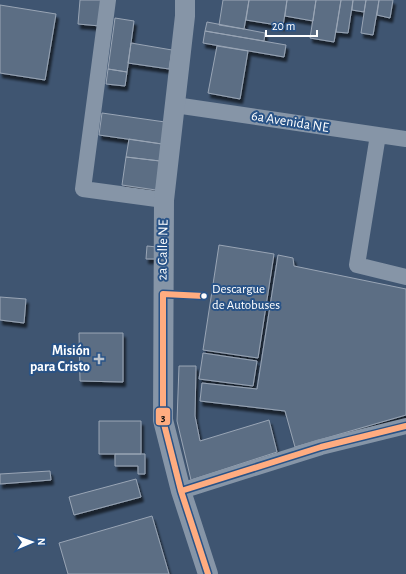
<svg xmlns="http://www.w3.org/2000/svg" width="406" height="574" viewBox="0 0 406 574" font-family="'Alegreya Sans',sans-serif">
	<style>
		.building { fill: #5c6e84; stroke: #99a5b5; filter: url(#shadow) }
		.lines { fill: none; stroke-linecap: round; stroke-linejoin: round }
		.service { stroke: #8695a7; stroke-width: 8 }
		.minor { stroke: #8695a7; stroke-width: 16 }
		.tertiary { stroke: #8695a7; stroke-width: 20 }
		.bus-1-casing { stroke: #295387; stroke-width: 9 }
		.bus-1 { stroke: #ffac80; stroke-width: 6 }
		.bus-dot { fill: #fff; stroke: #295387; stroke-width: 1.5 }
		.poi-dot { fill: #bcc4cd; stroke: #295387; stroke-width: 1.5 }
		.labels { text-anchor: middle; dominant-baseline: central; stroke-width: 4; stroke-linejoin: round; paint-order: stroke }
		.bus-label { font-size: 13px; fill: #fff; stroke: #295387; text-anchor: start }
		.street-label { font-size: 14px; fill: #fff; stroke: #295387 }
		.poi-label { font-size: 14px; font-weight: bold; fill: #fff; stroke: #295387; text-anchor: end }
		.line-badge { stroke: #295387; stroke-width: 1.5 }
		.pale-badge-label { font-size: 11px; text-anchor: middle; font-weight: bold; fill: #111 }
	</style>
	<defs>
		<filter id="shadow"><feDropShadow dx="2.5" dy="4.5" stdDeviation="1" flood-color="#0009"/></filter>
	</defs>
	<rect width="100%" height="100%" fill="#3f5571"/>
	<path class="building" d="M80,0H102L100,26L78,24Z
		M223,0H249L244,29L219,25Z
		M249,0H287L283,26L246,20Z
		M287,0H316L313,21L285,16Z
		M316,0H341L334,42L310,38Z
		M341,0H353L348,33L336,32Z
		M353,0H366L364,12L352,10Z
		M366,0H379L373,35L361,33Z
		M379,0H393L390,18L377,15Z
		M0,5L56,14L45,80L0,73Z
		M115,18L134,21L127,72L108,69Z
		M207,22L265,33L264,41L205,31Z
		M205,31L286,45L284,57L203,43Z
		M131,43L172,50L169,69L128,63Z
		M217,46L248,51L240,99L208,93Z
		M108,69L127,72L125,86L106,84Z
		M102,113L165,122L162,144L99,135Z
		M129,139L162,144L160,161L126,157Z
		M126,157L160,161L156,190L122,185Z
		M219,245L274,254L258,358L203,350Z
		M147,246L157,247L156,259H146Z
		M278,255L293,258L294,266L406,289V415L295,447L285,411L200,401L202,383L257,389Z
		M0,297L26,299L24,323L0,320Z
		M79,333H123V382L80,381Z
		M203,353L257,361L253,386L199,379Z
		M179,366H196L195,416L200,441L269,420L277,452L191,480L177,421Z
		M99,421H141V454H99Z
		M115,454H145V474H138V466H115Z
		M50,471L51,480L0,484V474Z
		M136,479L141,497L74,515L69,497Z
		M152,516L169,574H68L59,543Z"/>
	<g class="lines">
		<path class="service" d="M164,294L204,296"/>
		<path class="minor" d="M108,0L83,189L164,200
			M175,105L406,139
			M378,135L357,265L406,277
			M181,491L321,447L406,426"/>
		<path class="tertiary" d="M185,0V16L164,200L163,420L181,491L208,574"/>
		<g class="bus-1-casing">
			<path id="bus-1" d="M204,296L163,294V420L181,491L208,574
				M181,491L321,447L406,426"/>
		</g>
		<use href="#bus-1" class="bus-1"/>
	</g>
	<circle class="bus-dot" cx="204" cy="296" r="3.5"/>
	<path class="poi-dot" d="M97 353h4v4h4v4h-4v4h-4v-4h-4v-4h4z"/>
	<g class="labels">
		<g class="bus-label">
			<text x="212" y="289">Descargue<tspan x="212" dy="16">de Autobuses</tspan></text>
		</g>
		<g class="street-label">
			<text transform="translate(290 122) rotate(9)">6a Avenida NE</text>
			<text transform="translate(163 250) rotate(-89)">2a Calle NE</text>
		</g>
		<g class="poi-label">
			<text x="90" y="351">Misión<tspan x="90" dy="16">para Cristo</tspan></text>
		</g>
	</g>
	<rect class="line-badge" x="155" y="407" width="16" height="19" rx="4" fill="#ffac80"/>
	<g class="pale-badge-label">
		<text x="163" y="421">3</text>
	</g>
	<g transform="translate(32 542) rotate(88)" stroke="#295387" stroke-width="3" paint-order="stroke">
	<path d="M0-3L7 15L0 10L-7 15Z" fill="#ffffff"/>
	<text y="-6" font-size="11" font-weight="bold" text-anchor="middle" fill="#ffffff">N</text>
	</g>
	<path d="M266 30v6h51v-6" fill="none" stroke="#ffffff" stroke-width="2"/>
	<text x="272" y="30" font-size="12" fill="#ffffff" stroke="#295387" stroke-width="3" paint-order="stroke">20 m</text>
</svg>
